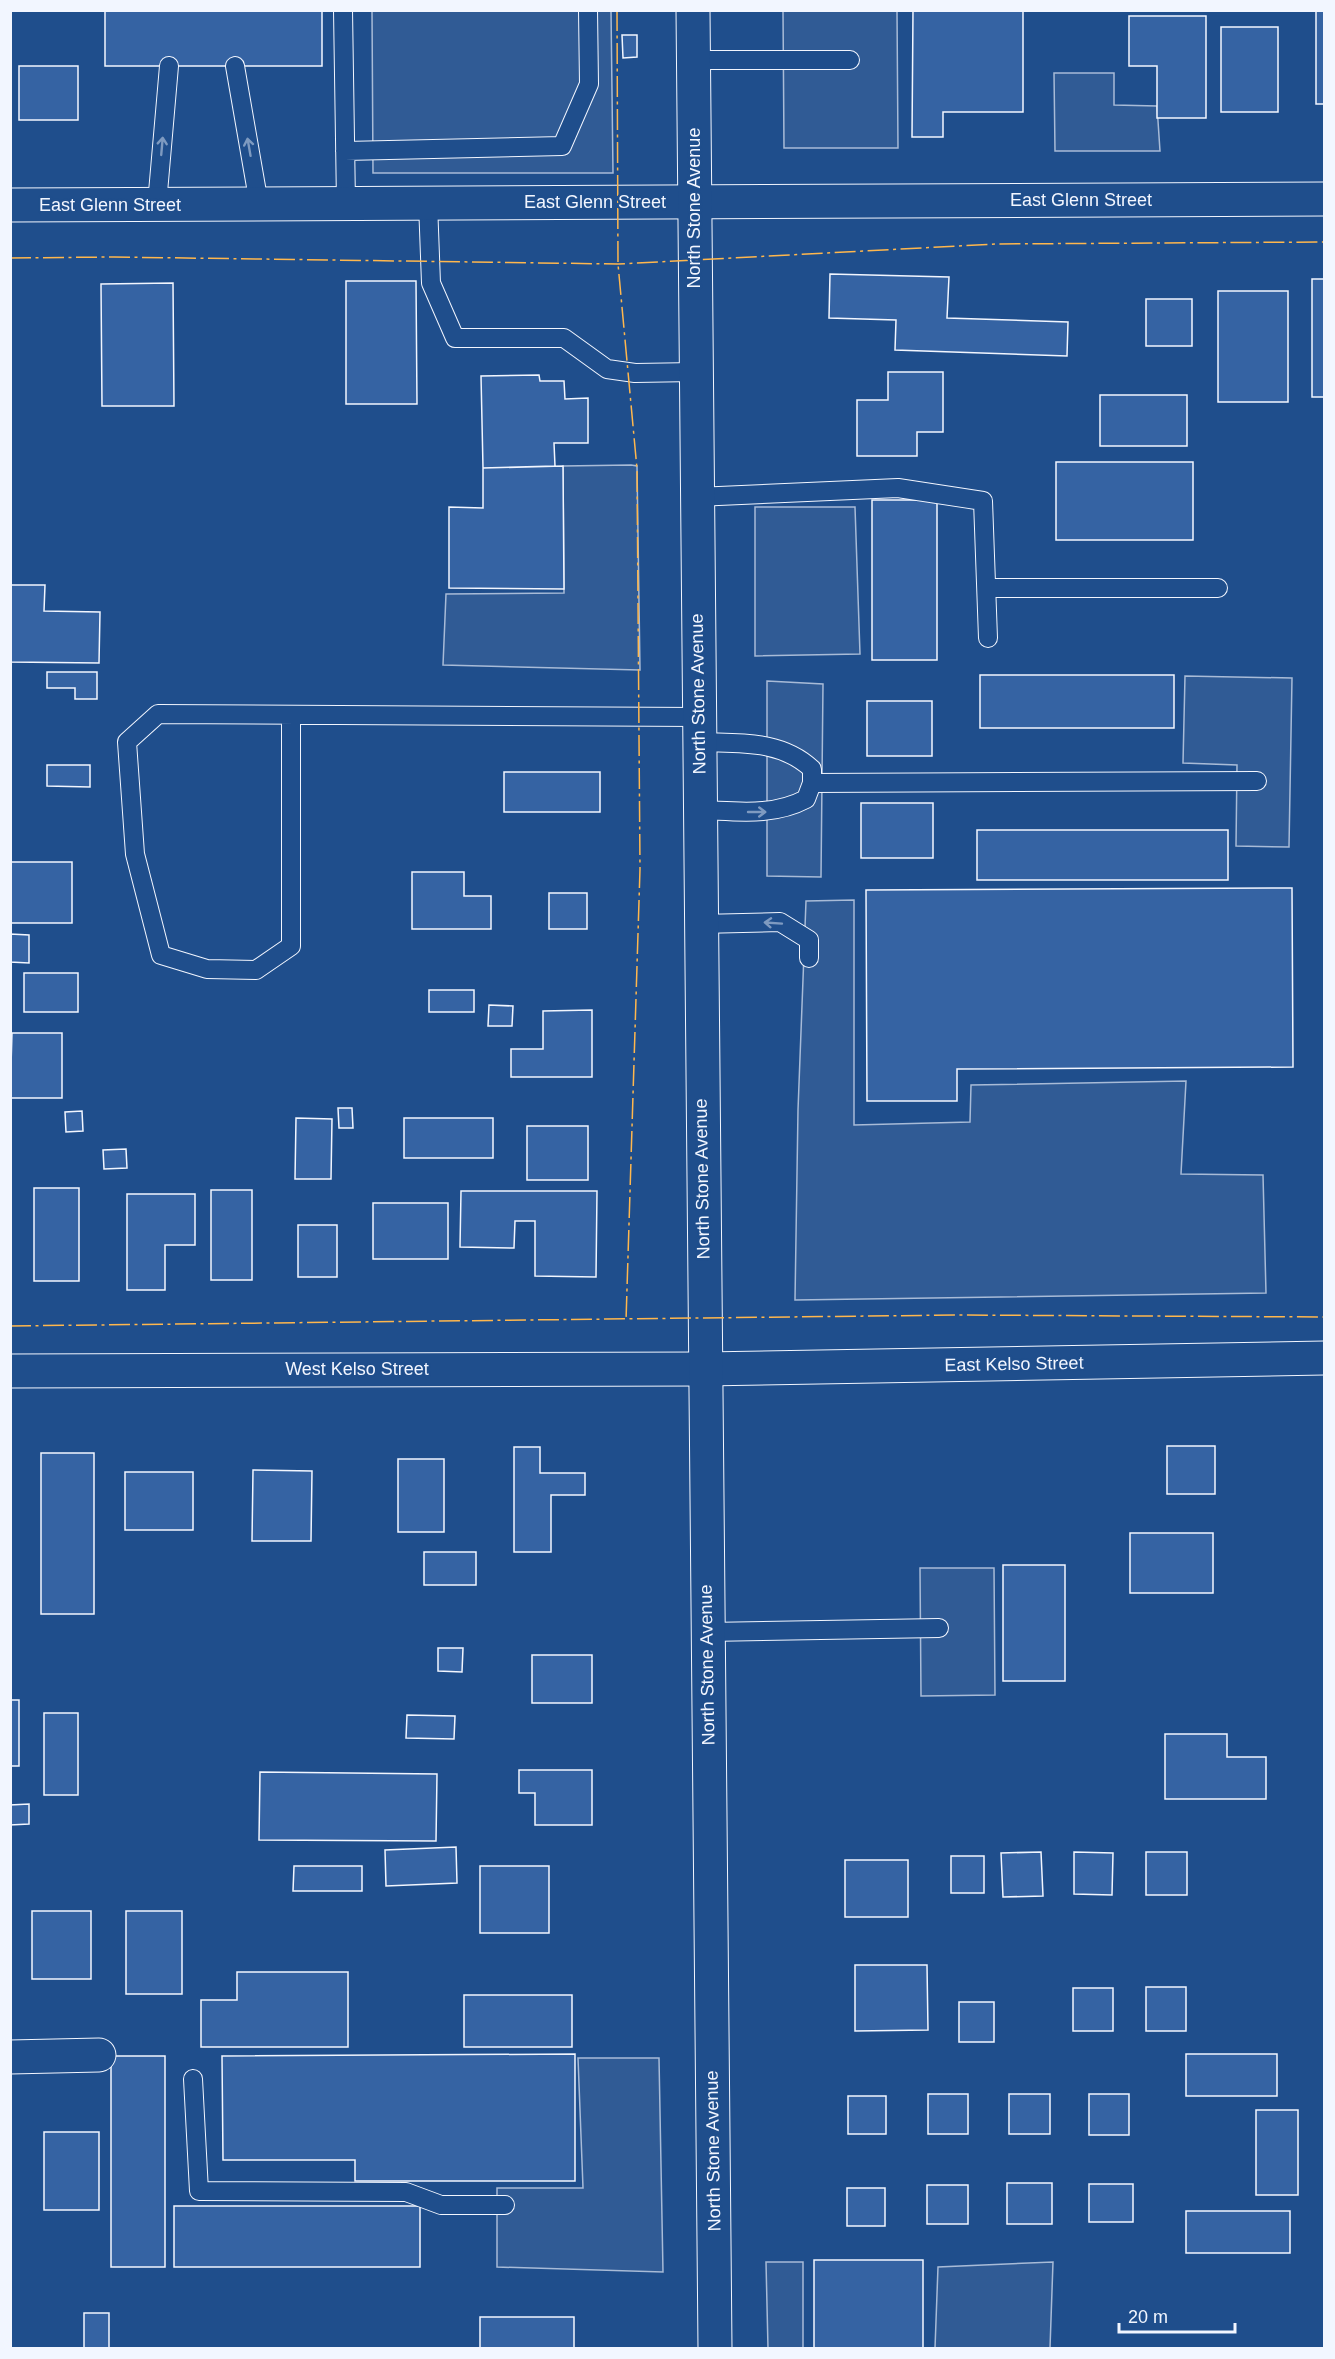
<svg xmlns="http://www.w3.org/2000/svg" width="1335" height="2359" viewBox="0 0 1335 2359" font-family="Arial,sans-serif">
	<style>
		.built { fill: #305b95; stroke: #a8bbd7; stroke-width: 1.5 }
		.building { fill: #3563a3; stroke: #f2f6ff; stroke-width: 1.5 }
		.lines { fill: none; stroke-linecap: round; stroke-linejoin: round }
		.service-casing { stroke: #f2f6ff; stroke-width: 20 }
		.minor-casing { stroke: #f2f6ff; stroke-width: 35 }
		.tertiary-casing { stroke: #f2f6ff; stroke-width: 35 }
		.secondary-casing { stroke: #f2f6ff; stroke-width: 35 }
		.service { stroke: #1f4e8c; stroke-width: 18 }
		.minor { stroke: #1f4e8c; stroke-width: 33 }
		.tertiary { stroke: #1f4e8c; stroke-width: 33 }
		.secondary { stroke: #1f4e8c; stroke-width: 33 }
		.power { stroke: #ffb74d; stroke-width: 1.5; stroke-dasharray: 21 4.5 3 4.5; stroke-linecap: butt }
		.oneway { stroke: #7e9ac0 }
		.labels { text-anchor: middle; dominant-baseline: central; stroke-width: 4.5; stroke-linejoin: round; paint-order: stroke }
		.street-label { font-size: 18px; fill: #f2f6ff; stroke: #1f4e8c }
	</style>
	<rect width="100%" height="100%" fill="#1f4e8c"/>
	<path class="built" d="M372,11H611L613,173H373Z
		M783,11H897L898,148H784Z
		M1054,73H1114V105L1157,106L1160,151H1055Z
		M631,465L637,466L640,670L443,665L446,594L564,593L563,466Z
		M755,507H855L860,654L755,656Z
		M1185,676L1292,678L1289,847L1236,846L1237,765L1183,763Z
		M767,681L823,684L821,877L767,876Z
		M854,900V1125L970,1122L971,1085L1186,1081L1181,1174L1263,1175L1266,1293L795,1300L798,1110L806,901Z
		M920,1568H994L995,1695L921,1696Z
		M578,2058H659L663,2272L497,2267V2188H583Z
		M766,2262H803V2348H768Z
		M1053,2262L1050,2348H935L938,2267Z"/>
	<path class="building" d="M105,10H322V66H105Z
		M913,10L1023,11V112H943V137H912Z
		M1316,10H1324V104H1316Z
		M1129,16H1206V118H1157V66H1129Z
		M1221,27H1278V112H1221Z
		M622,35H637V57L623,58Z
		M19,66H78V120H19Z
		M830,274L949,277L947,318L1068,322L1067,356L895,350L896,320L829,318Z
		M1312,279H1324V397H1312Z
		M346,281H416L417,404H346Z
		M173,283L174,406H102L101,284Z
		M1218,291H1288V402H1218Z
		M1146,299H1192V346H1146Z
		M888,372H943V432H917V456H857V400H888Z
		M539,375L540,381H564L565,399L588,398V443H554L555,466L483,468L481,376Z
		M1100,395H1187V446H1100Z
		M1056,462H1193V540H1056Z
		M563,466L564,589L449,588V507L483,508V468Z
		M872,500H937V660H872Z
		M10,585H45L44,611L100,612L99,663L10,662Z
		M47,672H97V699H75V688H47Z
		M980,675H1174V728H980Z
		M867,701H932V756H867Z
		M47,765H90V787L47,786Z
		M504,772H600V812H504Z
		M861,803H933V858H861Z
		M977,830H1228V880H977Z
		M10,862H72V923H10Z
		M412,872H464V896H491V929H412Z
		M1292,888L1293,1067L957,1069V1101H867L866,890Z
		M549,893H587V929H549Z
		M10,934L29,935V963L10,962Z
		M24,973H78V1012H24Z
		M429,990H474V1012H429Z
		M489,1005L513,1006L512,1026H488Z
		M592,1010V1077H511V1049H543V1011Z
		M12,1033H62V1098H10Z
		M338,1108H352L353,1128H339Z
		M82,1111L83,1131L66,1132L65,1112Z
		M296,1118L332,1119L331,1179H295Z
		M404,1118H493V1158H404Z
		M527,1126H588V1180H527Z
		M126,1149L127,1168L104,1169L103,1150Z
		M34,1188H79V1281H34Z
		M211,1190H252V1280H211Z
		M461,1191H597L596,1277L535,1276V1221H515L514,1248L460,1247Z
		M127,1194H195V1245H165V1290H127Z
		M373,1203H448V1259H373Z
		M298,1225H337V1277H298Z
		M1167,1446H1215V1494H1167Z
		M514,1447H540V1473H585V1495H551V1552H514Z
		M41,1453H94V1614H41Z
		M398,1459H444V1532H398Z
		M253,1470L312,1471L311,1541H252Z
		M125,1472H193V1530H125Z
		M1130,1533H1213V1593H1130Z
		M424,1552H476V1585H424Z
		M1003,1565H1065V1681H1003Z
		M438,1648H463L462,1672L438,1671Z
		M532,1655H592V1703H532Z
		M10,1700H19V1766H10Z
		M44,1713H78V1795H44Z
		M407,1715L455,1716L454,1739L406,1738Z
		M1165,1734H1227V1757H1266V1799H1165Z
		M519,1770H592V1825H535V1793H519Z
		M260,1772L437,1774L436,1841L259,1840Z
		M29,1804V1824L10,1825V1805Z
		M456,1847L457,1883L386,1886L385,1850Z
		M1041,1852L1043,1896L1003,1897L1001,1853Z
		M1074,1852L1113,1853L1112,1895L1074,1894Z
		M1146,1852H1187V1895H1146Z
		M951,1856H984V1893H951Z
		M845,1860H908V1917H845Z
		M294,1866H362V1891H293Z
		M480,1866H549V1933H480Z
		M32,1911H91V1979H32Z
		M126,1911H182V1994H126Z
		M855,1965H927L928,2030L855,2031Z
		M237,1972H348V2047H201V2000H237Z
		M1146,1987H1186V2031H1146Z
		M1073,1988H1113V2031H1073Z
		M464,1995H572V2047H464Z
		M959,2002H994V2042H959Z
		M575,2054V2181H355V2160H223L222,2056Z
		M1186,2054H1277V2096H1186Z
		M111,2056H165V2267H111Z
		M928,2094H968V2134H928Z
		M1009,2094H1050V2134H1009Z
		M1089,2094H1129V2135H1089Z
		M848,2096H886V2134H848Z
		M1256,2110H1298V2195H1256Z
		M44,2132H99V2210H44Z
		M1007,2183H1052V2224H1007Z
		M1089,2184H1133V2222H1089Z
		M927,2185H968V2224H927Z
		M847,2188H885V2226H847Z
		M174,2206H420V2267H174Z
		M1186,2211H1290V2253H1186Z
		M814,2260H923V2348H814Z
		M84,2313H109V2348H84Z
		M480,2317H574V2348H480Z"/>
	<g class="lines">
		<g class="service-casing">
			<path id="service" d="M343,10L346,204
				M693,60H850
				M235,66L259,204
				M345,151L562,146L589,84L588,10
				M428,203L431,283L455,338H564L607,369L635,373L695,372
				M157,204L169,66
				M696,497L898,488L983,501L988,638
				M987,588H1218
				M291,715V946L256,970L207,969L161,955L135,854L127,742L158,714L698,717
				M698,742C739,744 780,739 812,769V783L806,799C772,817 736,811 699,810
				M812,783L1257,781
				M700,924L780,922L809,940V958
				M707,1632L939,1628
				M193,2079L199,2191L406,2192L441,2205H505"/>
		</g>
		<g class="minor-casing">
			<path id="minor" d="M10,1371L704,1369L1324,1358
				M10,2057L99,2055"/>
		</g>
		<g class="tertiary-casing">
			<path id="tertiary" d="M10,205L1324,199"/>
		</g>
		<g class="secondary-casing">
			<path id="secondary" d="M693,10L715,2348"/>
		</g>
		<use href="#service" class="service"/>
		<use href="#minor" class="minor"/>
		<use href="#tertiary" class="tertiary"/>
		<use href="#secondary" class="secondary"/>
		<path class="power" d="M617,10L618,264L637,469L640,869L626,1321
			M10,258L114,257L618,264L995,244L1324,242
			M10,1326L958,1315L1324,1317"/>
	</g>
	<defs><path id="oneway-shaft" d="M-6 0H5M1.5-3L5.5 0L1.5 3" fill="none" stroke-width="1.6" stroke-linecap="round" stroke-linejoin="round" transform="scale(1.5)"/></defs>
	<g class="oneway">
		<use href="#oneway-shaft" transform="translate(162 146) rotate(-85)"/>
		<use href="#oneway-shaft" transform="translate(249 147) rotate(-100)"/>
		<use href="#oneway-shaft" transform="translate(757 812)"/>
		<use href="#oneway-shaft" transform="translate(773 923) rotate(-176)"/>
	</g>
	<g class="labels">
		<g class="street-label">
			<text x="1081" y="200">East Glenn Street</text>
			<text x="595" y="202">East Glenn Street</text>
			<text x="110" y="205">East Glenn Street</text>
			<text transform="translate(694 208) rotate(-90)">North Stone Avenue</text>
			<text transform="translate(698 694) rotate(-91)">North Stone Avenue</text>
			<text transform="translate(702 1179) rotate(-91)">North Stone Avenue</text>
			<text transform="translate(1014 1364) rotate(-1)">East Kelso Street</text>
			<text x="357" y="1369">West Kelso Street</text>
			<text transform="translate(707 1665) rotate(-91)">North Stone Avenue</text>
			<text transform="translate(713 2151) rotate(-91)">North Stone Avenue</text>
		</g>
	</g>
	<rect width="1335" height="2359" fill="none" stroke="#f2f6ff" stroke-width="24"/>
	<path d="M1119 2323v9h116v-9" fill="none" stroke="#f2f6ff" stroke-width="3"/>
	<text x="1128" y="2323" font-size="18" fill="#f2f6ff" stroke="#1f4e8c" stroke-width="4.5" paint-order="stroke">20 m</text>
</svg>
